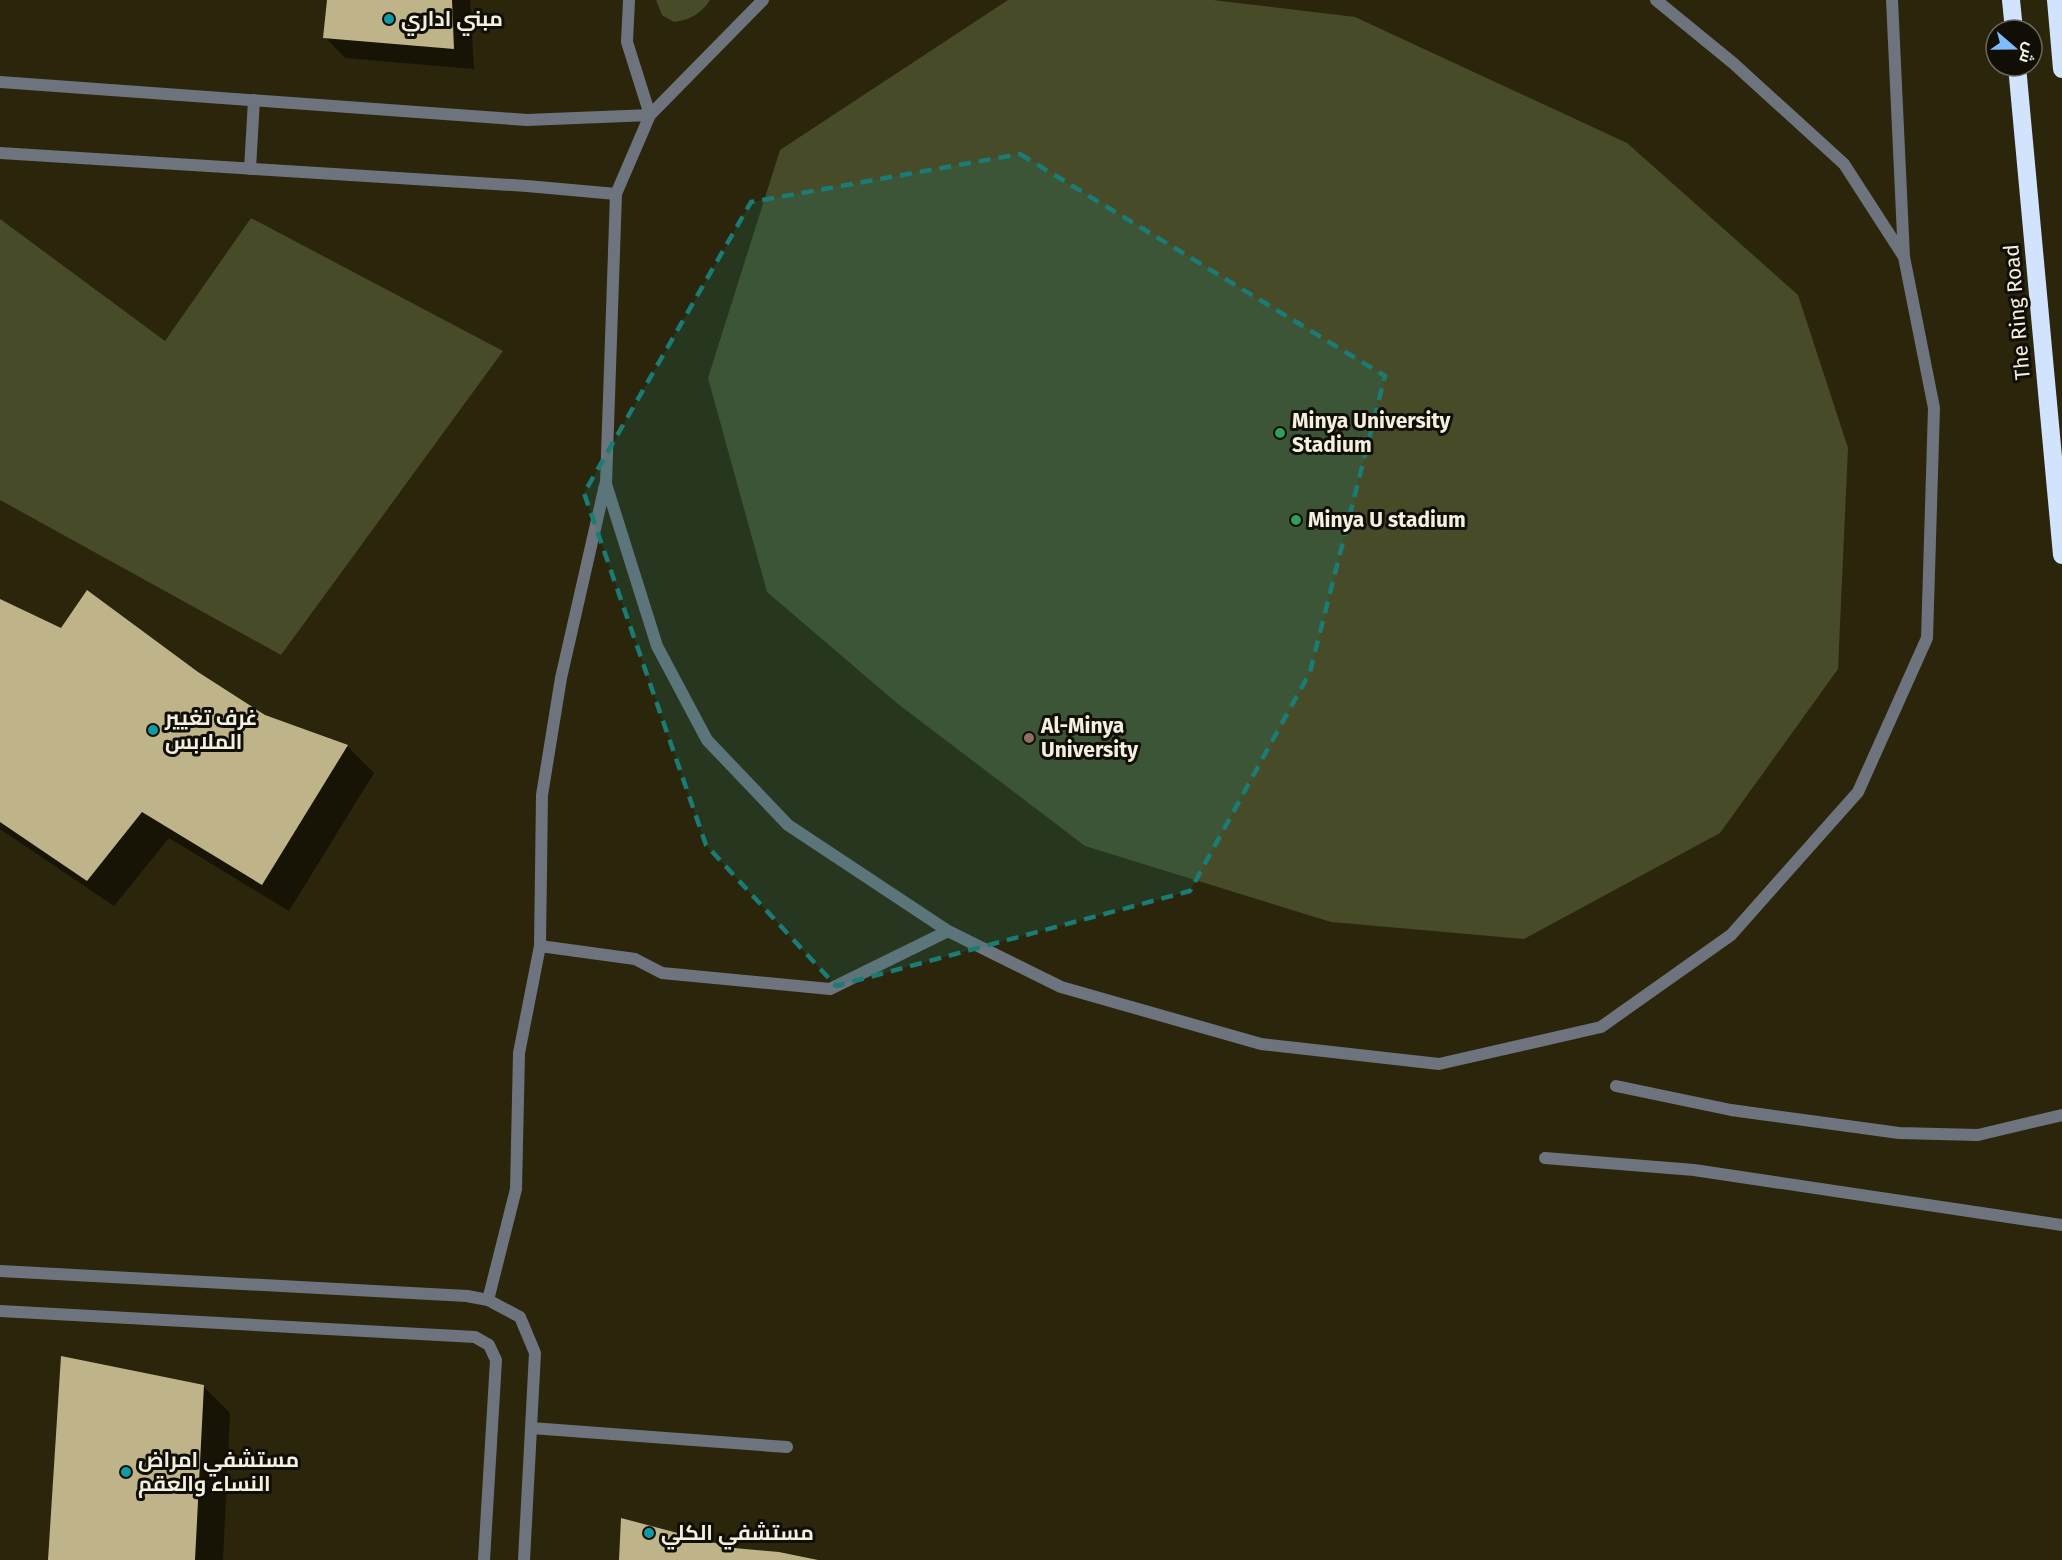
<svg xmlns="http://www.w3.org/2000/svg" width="2062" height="1560" viewBox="0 0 2062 1560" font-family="'Fira Sans',Cairo,sans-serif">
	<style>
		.green { fill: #474b28 }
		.shadow { fill: #0007 }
		.building { fill: #bfb489 }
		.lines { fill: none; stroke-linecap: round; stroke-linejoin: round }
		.lane { stroke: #6d747e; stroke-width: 12 }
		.street { stroke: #6d747e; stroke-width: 12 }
		.highway { stroke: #d2e3fe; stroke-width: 18 }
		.marked { fill: #1a7c74; fill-opacity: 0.2; stroke: #1a7c74; stroke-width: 4.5; stroke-dasharray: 12 8; stroke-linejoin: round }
		.culture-dot { fill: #0f9aa8; stroke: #110e05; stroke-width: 2 }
		.leisure-dot { fill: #2e9e5b; stroke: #110e05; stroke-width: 2 }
		.education-dot { fill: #8d6e63; stroke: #110e05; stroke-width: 2 }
		.labels { text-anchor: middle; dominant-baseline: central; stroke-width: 6; stroke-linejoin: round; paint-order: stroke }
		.poi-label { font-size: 21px; font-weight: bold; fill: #f3f0e1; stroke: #110e05; text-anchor: start }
		.street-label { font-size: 21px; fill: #f3f0e1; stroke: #110e05 }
	</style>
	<rect width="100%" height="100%" fill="#2b250b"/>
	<path class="green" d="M656,0H710C701,14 690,20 674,22L662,15Z
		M1008,0H1213L1355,17L1627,143L1798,295L1848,448L1838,669L1720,833L1524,939L1331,922L1085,846L898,704L767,592L708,378L780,150Z
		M251,218L503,351L281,655L0,500V219L165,341Z"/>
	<path class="shadow" d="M329,0H470L474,69L345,58L325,37Z
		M0,601L61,630L197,673L264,716L347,746L374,773L289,911L169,838L114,906L0,829Z
		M203,1386L230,1413L223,1560H49Z"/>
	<path class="building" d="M327,0H452L454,49L323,38Z
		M87,590L198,672L265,715L348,745L262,885L142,812L87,881L0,822V599L61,628Z
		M61,1356L204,1385L195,1560H48Z
		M621,1518L734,1548L779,1552L818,1560H619Z"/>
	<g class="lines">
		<path class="lane" d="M763,0L650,115L616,194L606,484L657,646L707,740L788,825L948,931L1061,987L1261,1044L1439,1064L1601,1027L1731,935L1858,792L1927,638L1934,408L1904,257L1844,164L1733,63L1656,0
			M1892,0L1904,257
			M0,82L527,120L650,115L627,42L629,0
			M0,153L527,186L616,194
			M250,169L254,100
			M540,946L635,959L662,973L830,989L948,931
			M0,1271L467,1296L488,1300L520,1317L535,1353L524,1560
			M488,1300L516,1189L519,1053L540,946L542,795L561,678L605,485
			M0,1311L475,1337L489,1345L496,1360L484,1560
			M531,1428L787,1447"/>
		<path class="street" d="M1616,1086L1731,1110L1899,1133L1978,1135L2062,1115
			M1545,1158L1694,1170L2062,1225"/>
		<path class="highway" d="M2011,0L2014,30
			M2056,0L2062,69
			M2017,66L2062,555"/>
	</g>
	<path class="marked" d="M1020,154L1385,376L1310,672L1190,891L836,986L706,845L584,493L751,202Z"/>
	<g class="culture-dot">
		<circle cx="389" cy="19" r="6"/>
		<circle cx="153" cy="730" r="6"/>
		<circle cx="126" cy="1472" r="6"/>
		<circle cx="649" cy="1533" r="6"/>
	</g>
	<g class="leisure-dot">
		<circle cx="1280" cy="433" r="6"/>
		<circle cx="1296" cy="520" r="6"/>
	</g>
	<circle class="education-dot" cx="1029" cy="738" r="6"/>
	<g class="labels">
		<g class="poi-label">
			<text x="401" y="19">مبني اداري</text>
			<text x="1292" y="421">Minya University<tspan x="1292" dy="24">Stadium</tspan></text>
			<text x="1308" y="520">Minya U stadium</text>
			<text x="165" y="718">غرف تغيير<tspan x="165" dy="24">الملابس</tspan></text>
			<text x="1041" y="726">Al-Minya<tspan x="1041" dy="24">University</tspan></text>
			<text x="138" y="1460">مستشفي امراض<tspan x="138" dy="24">النساء والعقم</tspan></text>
			<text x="661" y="1533">مستشفي الكلي</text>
		</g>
		<g class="street-label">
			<text transform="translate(2017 312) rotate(-95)">The Ring Road</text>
		</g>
	</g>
	<g transform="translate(2014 48) rotate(110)"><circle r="28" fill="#110e05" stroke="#6b685d" stroke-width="1.5"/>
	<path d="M0-4.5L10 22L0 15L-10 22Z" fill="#81bcfa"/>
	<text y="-9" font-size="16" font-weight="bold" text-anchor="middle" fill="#f3f0e1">ش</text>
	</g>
</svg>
